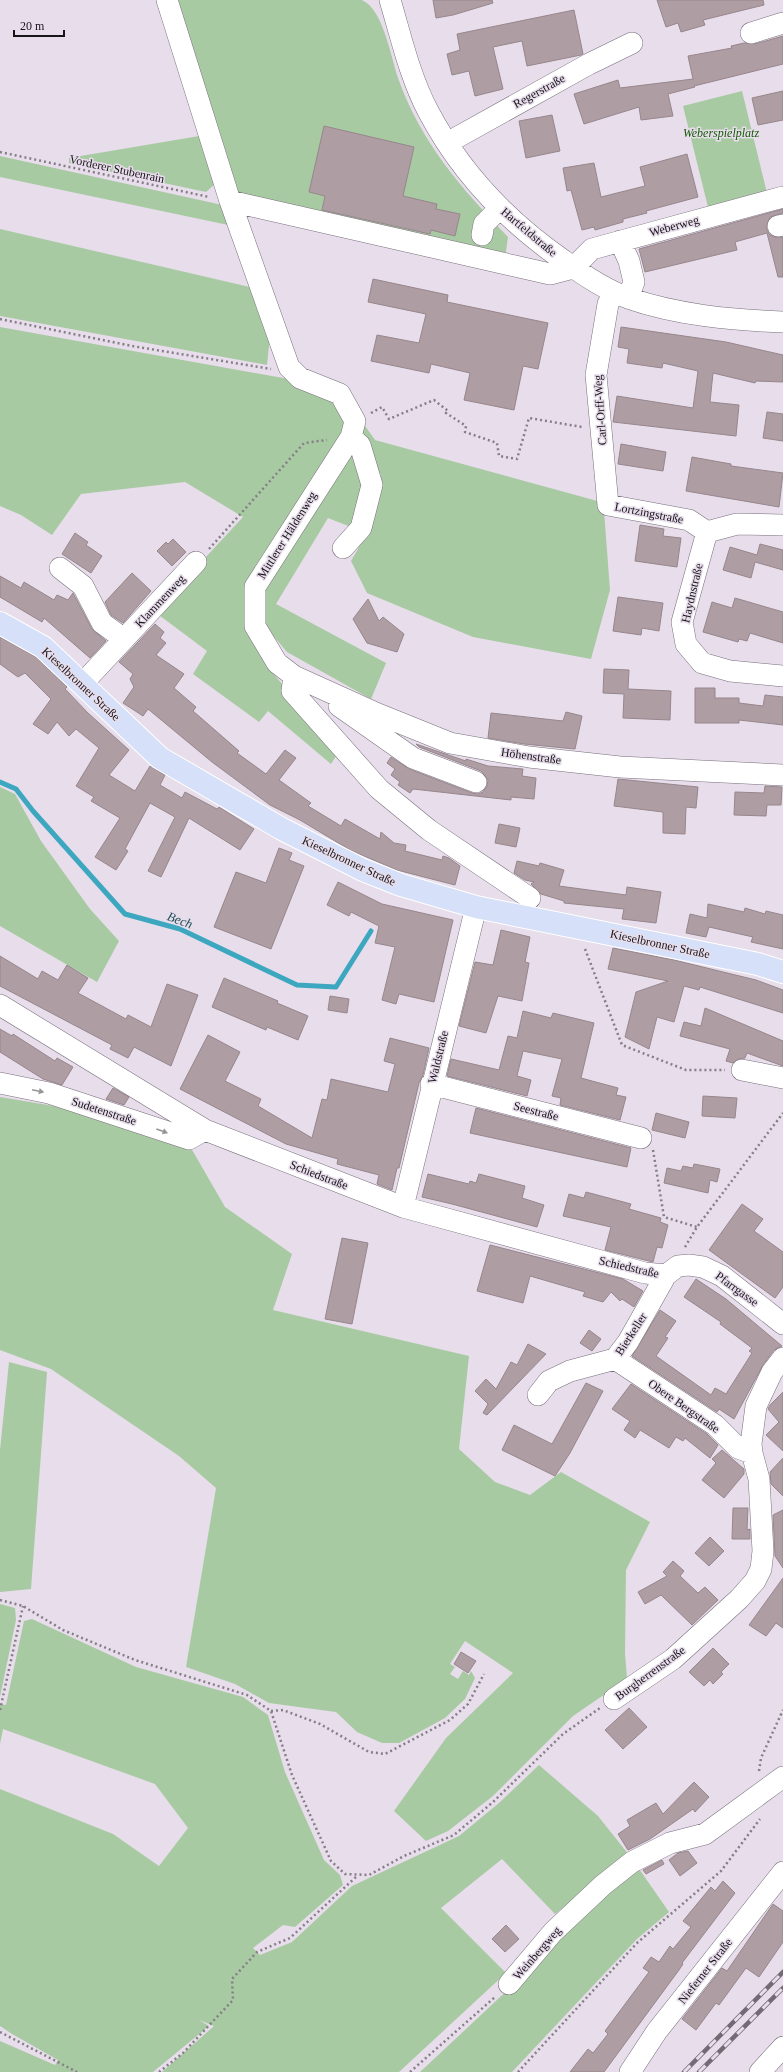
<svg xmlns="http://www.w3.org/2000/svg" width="783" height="2072" viewBox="0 0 783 2072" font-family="'Times New Roman',serif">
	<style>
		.green { fill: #a8caa2 }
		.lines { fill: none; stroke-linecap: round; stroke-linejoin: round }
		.stream { stroke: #3ea7c0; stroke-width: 5 }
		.building { fill: #ae9da3; stroke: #97868c }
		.minor-casing { stroke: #786f7c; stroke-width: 22 }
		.major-casing { stroke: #fff; stroke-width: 24 }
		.path { stroke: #857e87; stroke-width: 2.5; stroke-dasharray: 2 3; stroke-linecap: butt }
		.minor { stroke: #fff; stroke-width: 21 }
		.major { stroke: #d6e0f8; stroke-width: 22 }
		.rail-casing { stroke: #726b74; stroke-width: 4.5 }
		.rail { stroke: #e7ddeb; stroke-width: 3; stroke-dasharray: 9; stroke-linecap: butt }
		.oneway { fill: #979597 }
		.labels { text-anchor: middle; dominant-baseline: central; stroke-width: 3; stroke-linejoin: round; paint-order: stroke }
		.street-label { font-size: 12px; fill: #171318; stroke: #e7ddeb }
		.park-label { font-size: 12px; font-style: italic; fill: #125903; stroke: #e7ddeb }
		.water-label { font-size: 13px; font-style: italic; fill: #204d58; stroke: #e7ddeb }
	</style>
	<rect width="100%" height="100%" fill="#e7ddeb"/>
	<path class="green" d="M175,0H362C383,9 391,57 398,78C421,143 462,189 508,237L505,258L237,199Z
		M742,91L768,197L709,211L683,106Z
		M205,135L216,183L206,192L69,163V158Z
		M0,156L227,206L233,226L0,177Z
		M0,229L254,288L270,336L267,365L0,316Z
		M0,327L294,380L336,401L348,432L249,581L269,668L338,753L331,764L268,711L259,722L193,674L207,651L155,612L243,517L185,482L81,494L52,535L21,515L0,506Z
		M363,423L375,440L601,502L604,511L610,590L591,659L473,637L367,593L351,561L358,549L381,474H373L351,527L328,518L276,604L386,663L371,699L287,652L265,626L262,589Z
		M0,787L15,794L41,841L90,909L119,941L97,982L0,926Z
		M0,1097L54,1106L191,1148L225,1207L292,1254L273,1310L469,1356L459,1449L495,1482L530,1495L561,1472L650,1522L626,1570L625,1653L627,1679L573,1716L493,1796L448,1831L426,1841L394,1811L446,1738L513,1673L465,1641L450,1664L455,1667L450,1674L458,1679L463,1671L469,1675L471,1671L475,1678L465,1699L445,1718L399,1743H382L357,1732L336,1712L269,1703L235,1684L186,1667L216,1488L179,1456L51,1369L0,1350Z
		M9,1362L47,1372L31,1589L0,1592V1450Z
		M0,1604L15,1608L16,1620L0,1697Z
		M32,1619L136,1667L243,1697L268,1715L285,1772L324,1860L340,1875L343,1885L295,1927L283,1925L253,1948L260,1955L292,1942L352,1886L459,1836L499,1803L539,1765L598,1816L629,1855L555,1914L502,1859L441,1908L506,1973L399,2072H162L214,2026L199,2020L209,2026L153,2072H0V2041L55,2065L58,2060L12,2034L0,2026V1789L113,1834L159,1866L188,1828L155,1784L3,1729L0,1744V1704L6,1705L24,1621Z
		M635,1863L669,1912L637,1939L512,2072H420L512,1986Z"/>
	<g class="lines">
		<path class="stream" d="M0,782L16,789L33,811L125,914L180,929L297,985L336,987L371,931"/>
	</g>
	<path class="building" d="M433,0H492L493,3L453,15L436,18Z
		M657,0H763L764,5L703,20L705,25L681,32L678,23L666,27Z
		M574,10L583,54L581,55L527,66L522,41L493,47L503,89L475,96L469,71L452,75L447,54L460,50L457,34Z
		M783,36V64L694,86L695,87L668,94L673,116L641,120L639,107L584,124L574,94L618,80L620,88L693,79L688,56L732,48L731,46L744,43L755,44Z
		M783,91V120L758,125L752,98Z
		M552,115L560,151L526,158L519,121Z
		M324,126L414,147L403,196L437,204L436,209L460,214L455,236L431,230L430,234L322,210L325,196L309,192Z
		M687,154L698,197L646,211L647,213L623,219V222L595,230L594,227L582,230L571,190L567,191L563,168L594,163L601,197L645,186L640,167Z
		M783,209V213L770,217L766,228L769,234L774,237H783V277H778L767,233L735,242L737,250L645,272L639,249Z
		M373,279L448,295L447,302L548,323L538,369L523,366L514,410L464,400L470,373L431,364L429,373L371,361L377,335L419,343L426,314L368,302Z
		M621,327L726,342L783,355V382L756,381L755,383L713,373L710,402L739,405L736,436L613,422L617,396L693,408L698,371L663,363L662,368L627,363L629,349L618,347Z
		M767,412L783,414V441L763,438Z
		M621,444L666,452L663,471L618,464Z
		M692,457L731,464V466L783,473L779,507L686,491Z
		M640,525L664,529L663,536L681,538L677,567L635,561Z
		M75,533L88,542L86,545L102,556L91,573L62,554Z
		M173,539L186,552L172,566L157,551L166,542L168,544Z
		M760,544L783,550V570L755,562L751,578L723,570L730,547L757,555Z
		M132,573L151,591L123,623L111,615L105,602Z
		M0,576L21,588L24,582L54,600L57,595L68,600L73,593L92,629L106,641L90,658L44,618L42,622L0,597Z
		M618,597L663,603L659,631L642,628L641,635L613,631Z
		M735,598L783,612V643L750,633L747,641L739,639L738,642L703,632L712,602L732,608Z
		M368,599L379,621L383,617L404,634L397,652L367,643L353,619Z
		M155,624L164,632L160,638L166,643L156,655L184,674L174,688L196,707L193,711L239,751L237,753L266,774L285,750L296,758L279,780L311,803L308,806L341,826L345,819L380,839L381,832L394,843L406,845L405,851L442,860L443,856L449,858L460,866L455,885L397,870L350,850L300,820L270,805L212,762L148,709L143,716L123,703L134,687L130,679L133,674L119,662Z
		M0,637L36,657L67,687L65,689L88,713L129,750L109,775L135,791L150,766L165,775L160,785L182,798L185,792L217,809L219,807L254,829L240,850L189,818L161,877L148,871L175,817L150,803L125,849L128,851L116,870L95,857L120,818L91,801L94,797L76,786L99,748L76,729L69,736L57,722L48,734L33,724L51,699L25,673L18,677L0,664Z
		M604,669L629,670L628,689L671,691L670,720L623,718L624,694L603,693Z
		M695,688H715V698H739V703L763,706L765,695L783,697V725L739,720V723H695Z
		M566,712L582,716L575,749L524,744L488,738L491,713L563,721Z
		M416,744L466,761V759L488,766L523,769L522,776L536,778L534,799L511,797V800L413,789L410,793L398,785L400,782L391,775L395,769L387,763L391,757L409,769L472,793L478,794L483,792L487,786L488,780L481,771L419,747Z
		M618,779L698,787L696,808L686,807L685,834L663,833V812L614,806Z
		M765,786L782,787L781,805H767L766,816L734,815L735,792L764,793Z
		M499,824L520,828L516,847L495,843Z
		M279,848L292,853L289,860L304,866L271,949L214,927L236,872L266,883Z
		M517,861L539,866L540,863L564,870L559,886L626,895L627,887L661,892L656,923L622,919L624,909L564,903V901L541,894L531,884L534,882L525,880L514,873Z
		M338,882L382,904L453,920L434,1002L399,994L396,1004L382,1000L395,947L375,943L379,926L351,912L349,916L327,905Z
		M708,904L744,912L745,908L765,914L766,911L783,915V949L751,942L753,937L709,927L706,937L686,933L690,914L707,918Z
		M501,930L530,937L525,962L529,963L522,1001L498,996L486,1033L459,1026L475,962L493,965Z
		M613,948L674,960L756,980L783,990V1013L700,987L699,990L684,986L674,1022L657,1017L649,1049L625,1037L636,992L668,981L608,969Z
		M0,956L38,979L42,971L58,980L67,965L88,978L78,993L126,1019L128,1015L151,1027L167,984L198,995L171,1066L134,1047L128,1058L110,1049L112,1045L0,986Z
		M224,978L278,1001L277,1003L308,1016L298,1040L267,1027L266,1030L212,1007Z
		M330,996L349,999L347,1013L328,1010Z
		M705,1008L783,1041V1066L747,1053L745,1058L738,1059L733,1063L726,1061L730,1049L680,1036L684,1022L701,1026Z
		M523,1011L551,1018L553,1013L594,1023L581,1078L618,1088L616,1095L626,1097L620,1120L560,1105L561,1098L552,1096L562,1059L523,1051L517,1076L531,1080L527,1096L447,1076L451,1059L499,1070L508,1036L517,1038Z
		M0,1029L12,1036L13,1034L55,1061L57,1058L73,1067L62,1085L43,1079L0,1052Z
		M208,1035L240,1052L225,1081L261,1099L258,1106L312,1138L322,1099L327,1100L331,1079L388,1092L395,1064L384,1061L390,1038L429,1048L423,1075L419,1083L399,1168H397L392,1190L377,1184L379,1175L337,1164L338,1159L286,1144L180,1089Z
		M113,1088L129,1097L124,1105L106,1099Z
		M703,1096L737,1098L735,1118L702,1116Z
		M476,1108L631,1148L627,1167L470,1133Z
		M656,1113L689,1122L685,1138L652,1130Z
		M694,1164L720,1169L717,1182L710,1180L708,1193L664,1183L667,1168L681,1171L683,1166L693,1168Z
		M428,1174L469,1184L470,1181L476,1183L479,1174L525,1186L522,1198L544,1205L537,1227L452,1204L422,1197Z
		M586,1192L631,1204L629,1209L661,1218L660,1222L668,1225L662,1248L657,1247L653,1262L605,1250L611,1227L563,1216L569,1194L584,1198Z
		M742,1204L763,1219L754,1231L783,1252V1287L775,1298L709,1250Z
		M342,1238L368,1243L352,1324L325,1319Z
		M490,1245L623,1279L643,1291L634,1307L622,1299L620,1301L611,1292L603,1302L583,1296L585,1292L530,1276L523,1303L477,1291Z
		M696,1279L726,1299L782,1346L774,1350L763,1365L734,1419L719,1409L717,1412L632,1356L660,1310L676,1321L665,1337L668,1338L656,1356L711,1395L715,1388L726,1394L752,1353L749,1351L752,1348L720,1324L721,1322L684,1297Z
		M589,1330L601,1339L592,1351L580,1343Z
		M528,1344L546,1354L487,1415L483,1413L488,1404L475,1391L486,1379L496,1389L511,1362L517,1365Z
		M586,1383L603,1391L570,1453L555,1476L502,1450L514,1425L552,1444Z
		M631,1384L707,1434L718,1445L710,1458L685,1438L683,1441L676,1437L669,1448L640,1430L635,1438L624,1430L630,1421L612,1409Z
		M783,1392V1451L766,1435L779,1422L768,1409L770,1405Z
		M722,1450L744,1469V1474L724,1498L702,1480L716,1463L712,1459Z
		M783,1458V1496L771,1484L770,1472Z
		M733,1508H748L747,1530L750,1529V1539H732Z
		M783,1510V1568L775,1556L773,1515Z
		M710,1537L724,1551L709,1566L695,1553Z
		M673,1561L684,1571L680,1576L698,1593L705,1587L718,1600L692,1625L661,1595L645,1604L638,1592L667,1576L663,1572Z
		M783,1578V1628L776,1623L766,1636L749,1625Z
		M713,1648L729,1664L721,1672L723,1674L713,1684L710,1680L704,1686L689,1672Z
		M461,1652L476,1661L468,1673L454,1664Z
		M629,1708L647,1727L623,1749L605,1730Z
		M694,1782L709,1797L695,1812L693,1809L650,1839L628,1850L618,1834L630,1826L627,1820L656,1803L663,1814Z
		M688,1851L697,1863L680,1876L669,1860L678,1853Z
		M662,1860L664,1864L646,1874L643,1870Z
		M723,1881L735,1893L682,1963L683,1964L679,1970L604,2072H570L588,2049L593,2053L608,2034L605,2031L649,1972L643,1968L651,1957L659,1962L670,1946L673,1949L691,1927L683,1921L711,1887L715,1891Z
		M773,1904L783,1911V1942L759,1977L746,1968L719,2005L716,2003L696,2030L682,2019L722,1968L727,1971Z
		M506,1925L519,1939L505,1952L492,1939Z"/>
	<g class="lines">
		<g class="minor-casing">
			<path id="minor" d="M167,0L230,201L289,367L300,378L340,394L355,421L351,437L255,587V626L277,663L294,676L378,714L450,743L529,757L620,767L783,775
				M390,0C401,37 410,77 428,111C460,172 507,221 563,260C583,275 604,289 628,298C677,315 731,320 783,322
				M751,33L783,23
				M447,143L589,64L632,43
				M230,201L550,274L573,268L592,249L783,197
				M778,226L783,225
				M482,235L484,224L500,208
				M620,241L629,261L634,282L628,298
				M614,292L608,304L596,375L608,505L689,520L707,532L737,524L783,525
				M707,532L682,622L686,644L702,663L730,671L783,676
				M343,548L361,528L372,485L360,445L351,437
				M60,568L83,586L102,623L124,639
				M294,676L292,691L379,789L429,830L530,898
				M82,684L196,562
				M340,704L339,706L413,758L476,782
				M0,1005L205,1130L403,1207L645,1273L666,1275
				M742,1070L783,1078
				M0,1083L49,1093L189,1139L205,1130
				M431,1084L641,1138
				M403,1207L476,907
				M615,1359L715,1425L738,1448L752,1453
				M538,1395L549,1381L570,1371L615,1359L628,1342L666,1275L678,1266L689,1265L703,1267L722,1276L783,1324
				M614,1699L673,1659L739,1599L755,1581L761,1569L763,1551L759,1479L752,1453L751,1444L756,1406L772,1372L783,1358
				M509,1984L553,1932L603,1885L632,1862L670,1843L705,1834L783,1777
				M630,2072L657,2031L783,1872
				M760,2072L783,2047"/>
		</g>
		<g class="major-casing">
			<path id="major" d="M0,623L43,647L160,758L282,829L363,870L401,885L476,907L758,964L783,972"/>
		</g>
		<path class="path" d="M0,152L209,197
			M0,319L132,346L271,369
			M371,413L382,407L389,419L434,400L448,411L446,413L466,426L465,432L497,443L499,456L517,459L529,418L582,427
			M209,549L304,443L327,440
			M585,949L622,1045L686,1070H725
			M653,1150L664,1217L697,1227
			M685,1247L697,1227L783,1113
			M0,1600L23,1606L63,1630L135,1660L247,1695L271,1711L292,1775L331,1861L345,1874L369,1875L404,1856L454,1835L493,1802L563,1734L600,1708
			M0,1710L23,1606
			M271,1711L283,1710L320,1724L369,1752L385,1754L450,1720L468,1704L484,1674
			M759,1771L761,1758L783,1710
			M0,2032L77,2072
			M159,2072L183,2053L233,2000L232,1979L257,1952L290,1938L357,1876
			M410,2072L495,1997
			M518,2072L637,1943L721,1871L760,1819"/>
		<use href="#minor" class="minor"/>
		<use href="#major" class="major"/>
		<g class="rail-casing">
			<path id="rail" d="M684,2072L783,1972
				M699,2072L783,1988"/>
		</g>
		<use href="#rail" class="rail"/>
	</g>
	<defs><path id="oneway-solid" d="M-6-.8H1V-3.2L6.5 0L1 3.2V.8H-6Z"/></defs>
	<g class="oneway">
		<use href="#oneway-solid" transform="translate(38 1091) rotate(12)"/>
		<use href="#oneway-solid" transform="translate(162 1131) rotate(20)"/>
	</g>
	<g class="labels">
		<g class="street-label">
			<text transform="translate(539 91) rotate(-29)">Regerstraße</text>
			<text transform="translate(117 169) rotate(12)">Vorderer Stubenrain</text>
			<text transform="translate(674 226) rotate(-15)">Weberweg</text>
			<text transform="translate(529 232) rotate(40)">Hartfeldstraße</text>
			<text transform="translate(600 410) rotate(-94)">Carl-Orff-Weg</text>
			<text transform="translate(649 513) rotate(11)">Lortzingstraße</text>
			<text transform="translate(287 535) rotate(-58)">Mittlerer Häldenweg</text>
			<text transform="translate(692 593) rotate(-77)">Haydnstraße</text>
			<text transform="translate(160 601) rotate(-47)">Klammenweg</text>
			<text transform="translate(81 684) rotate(43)">Kieselbronner Straße</text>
			<text transform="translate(531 756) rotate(8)">Höhenstraße</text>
			<text transform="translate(349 861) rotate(25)">Kieselbronner Straße</text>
			<text transform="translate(660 944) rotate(12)">Kieselbronner Straße</text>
			<text transform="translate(438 1057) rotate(-76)">Waldstraße</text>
			<text transform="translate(104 1111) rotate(18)">Sudetenstraße</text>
			<text transform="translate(536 1111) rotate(14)">Seestraße</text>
			<text transform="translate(319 1175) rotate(21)">Schiedstraße</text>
			<text transform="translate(629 1267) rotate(13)">Schiedstraße</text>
			<text transform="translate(737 1289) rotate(36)">Pfarrgasse</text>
			<text transform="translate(631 1334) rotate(-57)">Bierkeller</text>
			<text transform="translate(684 1406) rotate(35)">Obere Bergstraße</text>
			<text transform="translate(650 1673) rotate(-36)">Burgherrenstraße</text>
			<text transform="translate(537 1953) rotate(-49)">Weinbergweg</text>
			<text transform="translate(705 1971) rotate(-52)">Nieferner Straße</text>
		</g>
		<g class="park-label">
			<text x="721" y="133">Weberspielplatz</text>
		</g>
		<g class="water-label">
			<text transform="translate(180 920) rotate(20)">Bech</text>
		</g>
	</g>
	<path d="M14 30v6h50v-6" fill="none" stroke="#171318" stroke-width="2"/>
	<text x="20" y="30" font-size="12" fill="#171318" stroke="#e7ddeb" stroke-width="3" paint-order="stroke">20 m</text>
</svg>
